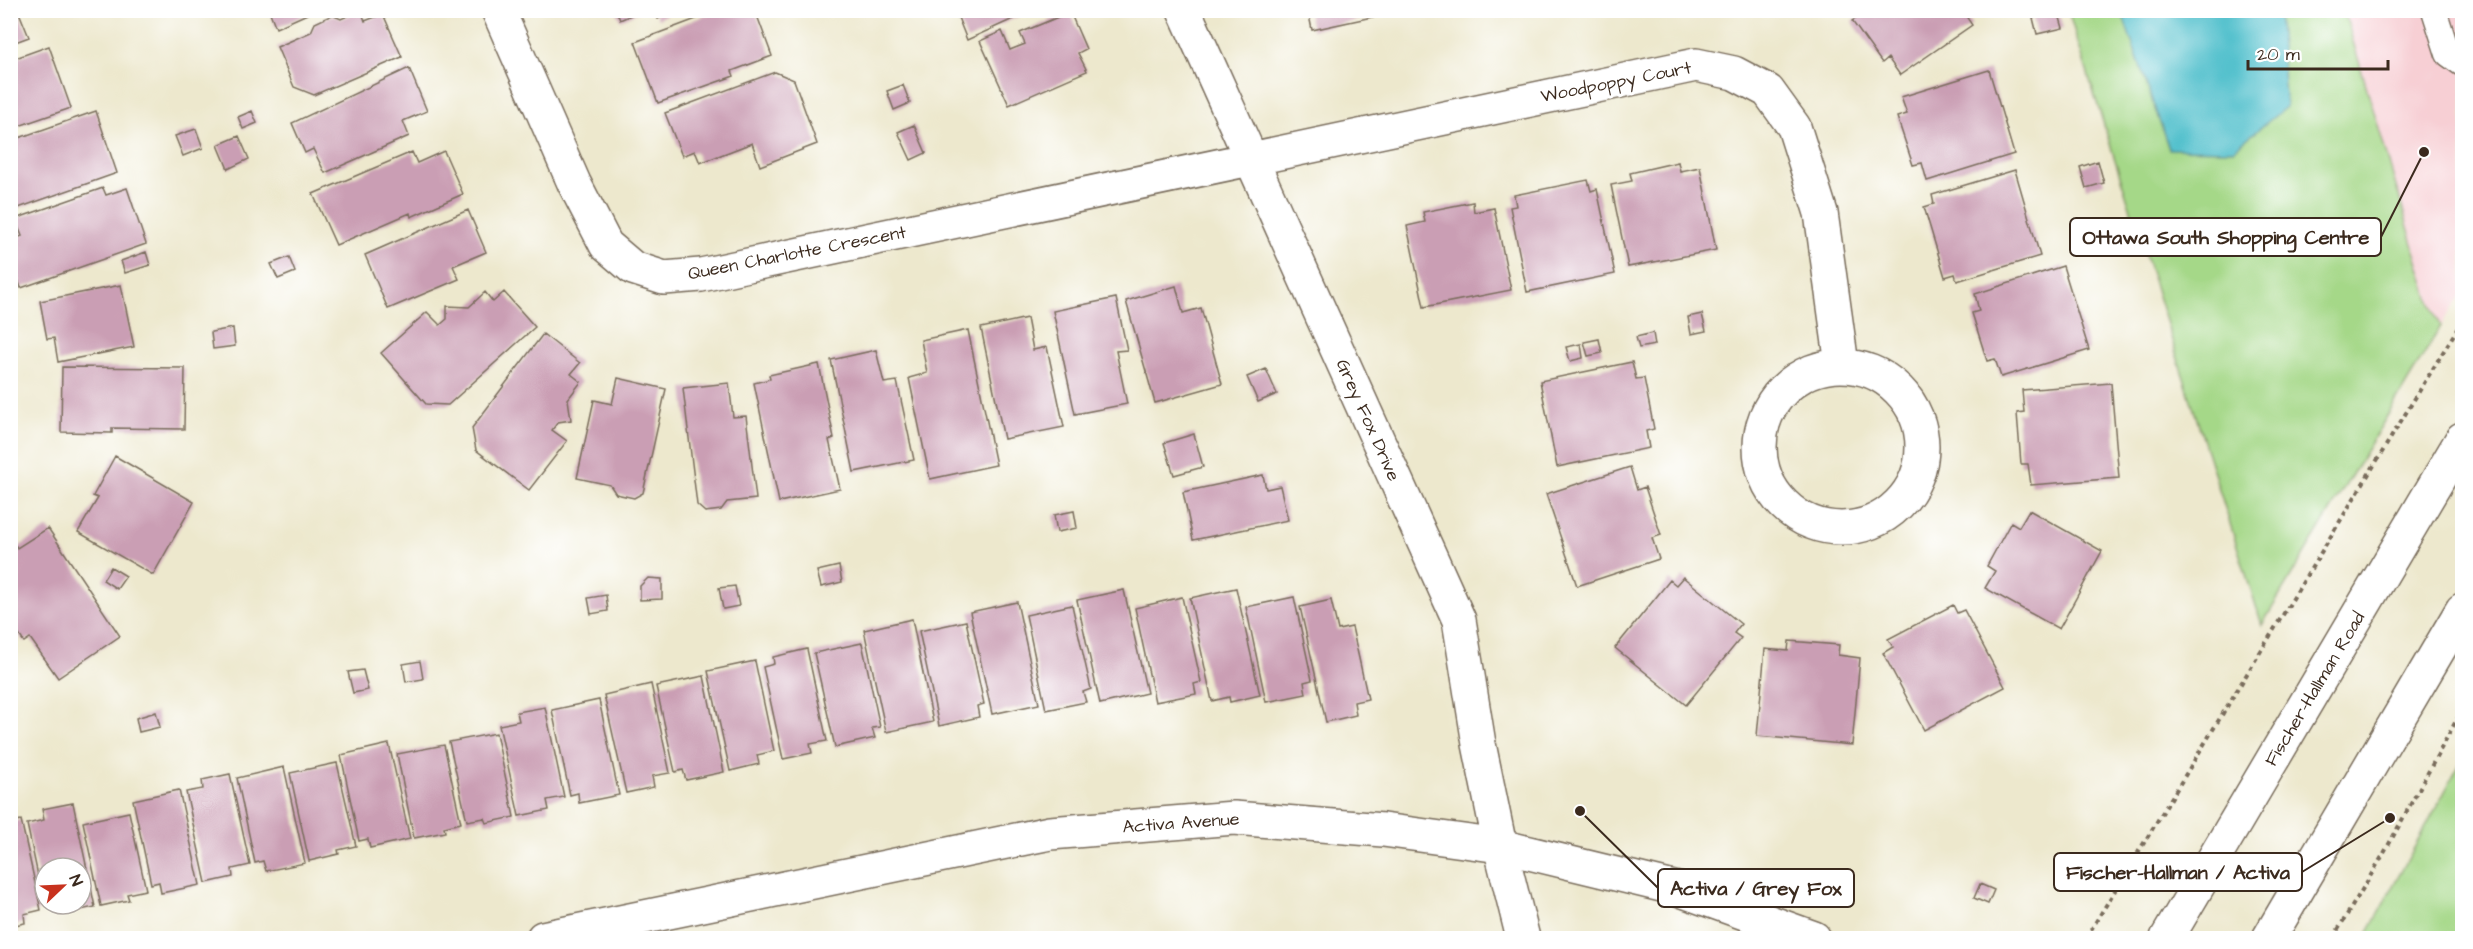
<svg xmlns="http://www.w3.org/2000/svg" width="2473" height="949" viewBox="0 0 2473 949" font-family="'Architects Daughter',sans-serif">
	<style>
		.built { fill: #f7cfd4 }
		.green { fill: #a5d888; stroke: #708153; stroke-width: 1.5 }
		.water { fill: #54c1cd; stroke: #487676; stroke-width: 1.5 }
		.building { fill: #ca9eb4 }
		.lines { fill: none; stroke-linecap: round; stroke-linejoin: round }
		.service-casing { stroke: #796c5b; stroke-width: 27 }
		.minor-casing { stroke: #796c5b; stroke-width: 36 }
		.secondary-casing { stroke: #796c5b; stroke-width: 36 }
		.path { stroke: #796c5b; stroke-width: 4; stroke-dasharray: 4.5 4.5; stroke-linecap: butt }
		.service { stroke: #fff; stroke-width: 24 }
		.minor { stroke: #fff; stroke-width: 33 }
		.secondary { stroke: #fff; stroke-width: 33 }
		.labels { text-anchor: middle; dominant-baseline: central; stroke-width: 6; stroke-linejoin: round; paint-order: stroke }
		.street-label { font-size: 18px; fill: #3b2a1e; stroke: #fff }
		.leader { fill: none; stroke: #3b2a1e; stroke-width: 2 }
		.callout-dot { fill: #3b2a1e; stroke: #fff; stroke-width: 2 }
		.callout { fill: #fff; stroke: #3b2a1e; stroke-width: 2 }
		.callout-label { font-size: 20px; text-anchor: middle; font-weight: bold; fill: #3b2a1e }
	</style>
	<rect width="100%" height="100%" fill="#fff"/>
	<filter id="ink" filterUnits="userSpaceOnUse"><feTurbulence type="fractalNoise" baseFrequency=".0167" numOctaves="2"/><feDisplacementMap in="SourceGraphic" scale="12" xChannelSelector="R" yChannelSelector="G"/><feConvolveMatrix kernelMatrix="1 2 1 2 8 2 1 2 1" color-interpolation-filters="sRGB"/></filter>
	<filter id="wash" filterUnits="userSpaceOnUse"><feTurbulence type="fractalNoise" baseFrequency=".008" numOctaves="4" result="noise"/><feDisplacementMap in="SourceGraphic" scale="24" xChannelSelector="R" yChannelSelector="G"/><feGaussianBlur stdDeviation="1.35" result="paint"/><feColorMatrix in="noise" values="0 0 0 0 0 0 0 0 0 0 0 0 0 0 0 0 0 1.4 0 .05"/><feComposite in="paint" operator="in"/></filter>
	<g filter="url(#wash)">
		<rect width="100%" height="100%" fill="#ede8cd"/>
		<path class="built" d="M2344,11H2462V293L2441,326L2430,301Z"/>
		<path class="green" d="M2068,11H2344L2430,301L2441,326L2262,625Z
			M2462,760V938H2365Z"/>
		<path class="water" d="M2121,11H2278L2286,107L2233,150L2169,149Z"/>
		<g id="blocks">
			<path class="building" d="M10,10H18L29,37L10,44Z
				M269,10H316L276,28Z
				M361,10L365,21L383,14L402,57L314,95L294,87L277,47L311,32L315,23L332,15L341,19Z
				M616,10H642L620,20Z
				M654,10H676L658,19Z
				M720,10H755L772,56L732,71L734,76L658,103L635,42Z
				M955,10H1033L967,40Z
				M1308,10H1400V11L1312,30Z
				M1854,10H1962L1972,25L1900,75L1888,58L1882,63L1852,21L1859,17Z
				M2058,11L2063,28L2037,34L2033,18Z
				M1070,12L1086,49L1078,53L1087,71L1009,105L980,41L1002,31L1010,50L1025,44L1020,33Z
				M49,46L71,108L10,129V60Z
				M409,68L427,111L403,121L409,136L325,173L313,149L305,153L292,123Z
				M1989,70L2014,154L1927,181L1922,163L1913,165L1897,117L1907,114L1901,97Z
				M775,72L794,80L817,144L760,166L752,143L700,163L695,151L682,156L665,113Z
				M903,85L910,103L894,110L887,91Z
				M96,111L117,173L10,211V141Z
				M252,111L257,123L243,129L238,117Z
				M914,125L926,153L911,160L898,132Z
				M196,129L203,148L183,156L175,136Z
				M239,136L249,159L228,169L218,145Z
				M444,151L463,194L411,217L410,213L336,245L313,194L412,152L417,163Z
				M2098,161L2104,183L2086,188L2080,167Z
				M1678,162L1680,171L1700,167L1716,250L1628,267L1611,185L1632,181L1630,173Z
				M2015,170L2040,256L1957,281L1955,274L1945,277L1924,207L1934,204L1932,195Z
				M1588,180L1591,191L1597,189L1615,274L1527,292L1510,207L1516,206L1514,195Z
				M103,188L106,195L127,188L146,244L21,288L10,257V240L22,236L15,219Z
				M1473,202L1474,212L1494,208L1511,290L1424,307L1407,226L1425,222L1423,212Z
				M468,210L486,252L453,266L459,279L388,309L365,255Z
				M146,252L150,265L125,273L121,261Z
				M289,257L295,272L278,279L271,264Z
				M2063,266L2089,350L2001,377L1995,359L1987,361L1972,313L1979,311L1975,294Z
				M121,285L134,347L58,362L54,338L47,339L40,301Z
				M1176,286L1183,313L1201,308L1222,384L1155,403L1126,301Z
				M485,292L493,302L504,292L535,327L448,405L426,404L381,353L427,312L440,325L447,319V306L469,307Z
				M1116,298L1127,350L1116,351L1127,404L1075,414L1053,311Z
				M1702,314L1706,331L1691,334L1688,317Z
				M1027,318L1033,350L1047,347L1064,427L1004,439L981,328Z
				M233,328L235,346L213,349L211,332Z
				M968,330L996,465L930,479L909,378L927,373L921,340Z
				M1653,333L1655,345L1639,348L1636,337Z
				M543,334L580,363L571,374L581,382L568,399L571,420L558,422L552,430L567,441L529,490L476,450L472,428Z
				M1599,339L1602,353L1588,356L1584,342Z
				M1581,344L1583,358L1570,361L1566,347Z
				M876,350L884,383L897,381L914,460L854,472L831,360Z
				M1632,362L1636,379L1644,378L1654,429L1646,431L1649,448L1557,467L1540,381Z
				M819,364L834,438L829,440L840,489L779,502L754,383L770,379L769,375Z
				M62,367L185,368L184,429L112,428V433L61,432Z
				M1266,369L1277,394L1258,402L1247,377Z
				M618,378L666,389L643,493L634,498L616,494L610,485L577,478L594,400L612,404Z
				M729,383L733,417L746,416L756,499L727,502L721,510L705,512L697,505L683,388Z
				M2111,383L2119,478L2031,485L2028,464H2021L2017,413L2024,412L2022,390Z
				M1194,434L1203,467L1174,475L1164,443Z
				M115,456L194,502L153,575L78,532L98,498L93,496Z
				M1630,467L1637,490L1645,487L1661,535L1652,538L1659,559L1577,586L1546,494Z
				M1263,475L1266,489L1280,486L1288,520L1193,540L1183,492Z
				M2029,510L2102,551L2059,629L1985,588L1995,571L1987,566L2011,522L2019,527Z
				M1074,511L1077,528L1057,532L1054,515Z
				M48,528L120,636L58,678L30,638L24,642L10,622V550L16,546L17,548Z
				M839,566L842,582L821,587L817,571Z
				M111,567L126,576L117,589L103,580Z
				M1683,577L1741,624L1734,633L1741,638L1686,705L1615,648L1670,580L1676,585Z
				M648,578L662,579V599L640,600V586Z
				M735,586L739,606L723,609L719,588Z
				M1236,588L1260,695L1230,702L1229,697L1212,701L1190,598Z
				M1124,590L1147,693L1100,704L1077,600Z
				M606,595L608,611L591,614L588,598Z
				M1182,597L1201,682L1194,684L1196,694L1155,702L1135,608Z
				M1294,597L1312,680L1304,682L1306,694L1266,702L1246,607Z
				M1331,600L1338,630L1352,627L1368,699L1354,702L1356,715L1326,722L1300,607Z
				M1017,602L1039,704L992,714L970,612Z
				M1072,605L1091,689L1083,692L1086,702L1046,710L1026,615Z
				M1953,605L1957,613L1964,610L2005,687L1924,730L1883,653L1893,647L1888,639Z
				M912,619L933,722L886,732L864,630Z
				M966,621L984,704L977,706L979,717L939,726L919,631Z
				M1789,641L1839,645L1838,655L1860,658L1852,745L1757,736L1765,649L1788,651Z
				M862,643L880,727L872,728L875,738L835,747L814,653Z
				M807,649L827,741L810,744L812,753L783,759L763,667L774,664L773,657Z
				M420,661L423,679L406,682L403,664Z
				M755,661L774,751L757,755L759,764L730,771L708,671Z
				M363,670L368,690L353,693L348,672Z
				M704,676L724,772L686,780L683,770L675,772L656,686Z
				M651,684L670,773L652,776L654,787L626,793L604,695Z
				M599,700L619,795L579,803L578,793L570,795L552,710Z
				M545,707L564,797L547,800L549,810L519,816L499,725L519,721L517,712Z
				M156,712L160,727L139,732L136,718Z
				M496,733L514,817L486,823L484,818L467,821L449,742Z
				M389,744L410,839L370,848L368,839L359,841L341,755Z
				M444,745L461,823L444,827L445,832L414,838L397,754Z
				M337,763L356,846L338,850L339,854L309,861L290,773Z
				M284,767L305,863L266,871L263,861L255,863L237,778Z
				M230,774L250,865L232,869L233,877L206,883L186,792L203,789L202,780Z
				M179,790L200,885L161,893L159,882L151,884L133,800Z
				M73,803L95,907L65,913L63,904H81V868H45L44,904L27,824L44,820L42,809Z
				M129,812L146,890L127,894L129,900L101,906L83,822Z
				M21,820L41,910L24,914L25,923L10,926V822Z
				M1980,884L1994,890L1988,904L1974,898Z"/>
		</g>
	</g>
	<g filter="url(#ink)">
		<use href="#blocks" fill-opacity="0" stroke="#796c5b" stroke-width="1.5"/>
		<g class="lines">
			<g class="service-casing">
				<path id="service" d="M2434,10L2448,54L2462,64"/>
			</g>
			<g class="minor-casing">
				<path id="minor" d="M498,10L574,183L606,245L633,268L664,278L701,275L1696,65L1734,73L1768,91L1794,127L1821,213L1842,365
					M1184,10L1459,620L1479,744L1500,846L1523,938
					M1760 447a81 81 0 1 1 162 0a81 81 0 1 1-162 0Z
					M543,938L1050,833L1234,818L1383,830L1500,846L1678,889L1814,938"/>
			</g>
			<g class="secondary-casing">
				<path id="secondary" d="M2167,938L2462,439
					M2269,938L2462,610"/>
			</g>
			<path class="path" d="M2086,938L2462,321
				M2333,938L2383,855L2462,710"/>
			<use href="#service" class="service"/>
			<use href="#minor" class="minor"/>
			<use href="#secondary" class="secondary"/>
		</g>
	</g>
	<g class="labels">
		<g class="street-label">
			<text transform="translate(1616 82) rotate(-11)">Woodpoppy Court</text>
			<text transform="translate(797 253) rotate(-11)">Queen Charlotte Crescent</text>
			<text transform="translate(1368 420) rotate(66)">Grey Fox Drive</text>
			<text transform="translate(2315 689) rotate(-59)">Fischer-Hallman Road</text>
			<text transform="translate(1181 823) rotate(-4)">Activa Avenue</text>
		</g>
	</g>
	<path class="leader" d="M2424 152L2381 237M2390 818L2302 872M1580 811L1658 888"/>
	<g class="callout-dot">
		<circle cx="2424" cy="152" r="6"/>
		<circle cx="2390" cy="818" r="6"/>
		<circle cx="1580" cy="811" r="6"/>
	</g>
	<g class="callout">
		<rect x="2070" y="218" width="311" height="38" rx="6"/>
		<rect x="2054" y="853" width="248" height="38" rx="6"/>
		<rect x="1658" y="869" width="196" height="38" rx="6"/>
	</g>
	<g class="callout-label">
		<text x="2226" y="244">Ottawa South Shopping Centre</text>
		<text x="2178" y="879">Fischer-Hallman / Activa</text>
		<text x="1756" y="895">Activa / Grey Fox</text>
	</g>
	<rect width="2473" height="949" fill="none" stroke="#fff" stroke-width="36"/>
	<g transform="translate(63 886) rotate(67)"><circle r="28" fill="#ffffff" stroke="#b1aaa5" stroke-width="1.5"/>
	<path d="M0-4.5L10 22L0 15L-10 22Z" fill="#c8321e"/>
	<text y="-9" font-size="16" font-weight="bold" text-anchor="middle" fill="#3b2a1e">N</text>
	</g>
	<path d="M2248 60v9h140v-9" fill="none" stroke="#3b2a1e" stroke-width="3"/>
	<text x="2257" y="60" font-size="18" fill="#3b2a1e" stroke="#ffffff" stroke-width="4.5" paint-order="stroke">20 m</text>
</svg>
